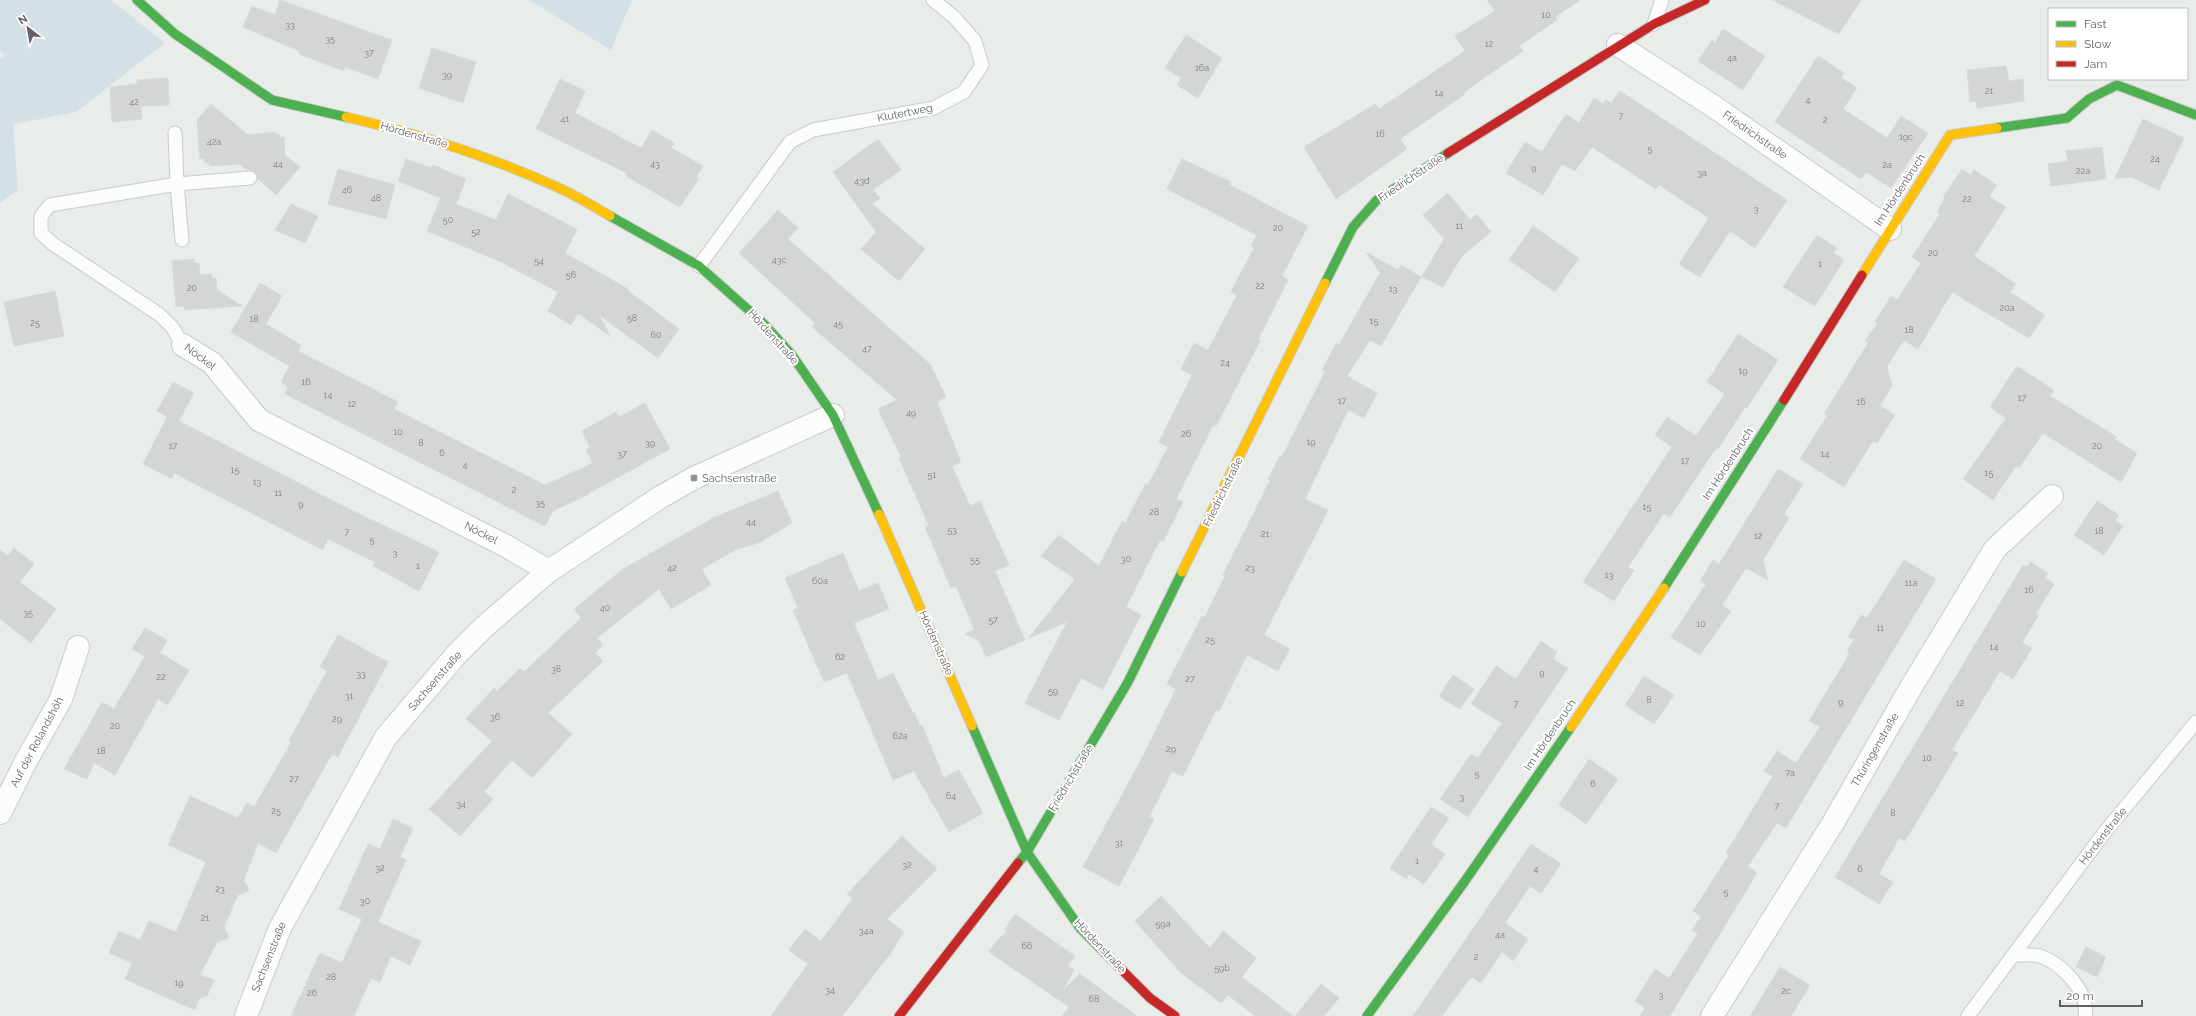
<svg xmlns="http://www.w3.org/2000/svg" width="2196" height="1016" viewBox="0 0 2196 1016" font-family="Raleway,sans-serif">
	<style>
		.green { fill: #d4e0e6 }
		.building { fill: #d3d6d3; stroke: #d8dcd8 }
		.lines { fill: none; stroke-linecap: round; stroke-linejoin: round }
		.lane-casing { stroke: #cacaca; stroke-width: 15 }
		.street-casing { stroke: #cacaca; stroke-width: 24 }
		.fast-casing { stroke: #c9caca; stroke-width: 11 }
		.slow-casing { stroke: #c9caca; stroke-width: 11 }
		.jam-casing { stroke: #c9caca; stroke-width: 11 }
		.lane { stroke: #fcfcfc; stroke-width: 13 }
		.street { stroke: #fcfcfc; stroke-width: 22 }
		.fast { stroke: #4caf50; stroke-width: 9 }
		.slow { stroke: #ffc107; stroke-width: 9 }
		.jam { stroke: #c62828; stroke-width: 9 }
		.poi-dot { fill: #939093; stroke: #fff; stroke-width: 1.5 }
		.labels { text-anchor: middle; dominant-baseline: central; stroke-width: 4; stroke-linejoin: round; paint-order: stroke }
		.number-label { font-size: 9px; fill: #817c81 }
		.street-label { font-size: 11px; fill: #655e65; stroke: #fff }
		.poi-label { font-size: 11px; fill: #655e65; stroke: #fff; text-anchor: start }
	</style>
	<rect width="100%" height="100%" fill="#e8ede9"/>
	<path class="green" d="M0,0H111L165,43L76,112L13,124L18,190L0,203V59L5,56L0,51Z
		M529,0H632L611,50Z"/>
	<path class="building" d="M280,0L392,40L378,79L345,67L344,71L299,54V51L243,27L252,6L275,15Z
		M1487,0H1580L1555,17L1557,20L1519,46L1523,51L1464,92L1465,94L1400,139L1407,149L1336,199L1304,147L1375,104L1379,109L1465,51L1455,36L1495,11Z
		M1772,0H1861L1839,34Z
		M1723,29L1765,56L1743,90L1698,61L1712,40L1715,43Z
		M1186,35L1222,58L1198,98L1177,85L1181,78L1165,68Z
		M432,48L476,62L463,103L419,88Z
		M1818,56L1844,73L1841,78L1857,88L1843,109L1887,138L1901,116L1928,133L1891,188L1866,172L1861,179L1775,122Z
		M2006,66L2009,81L2023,79L2024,101L1977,108L1976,101L1970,102L1967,70Z
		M168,78L169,105L141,106L142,119L112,122L110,87L137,84V80Z
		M560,79L585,91L575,113L641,148L652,130L674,143L671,148L703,166L696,177L699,178L680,207L626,176L627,173L536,129Z
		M1620,91L1787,200L1755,248L1730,231L1700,277L1679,264L1709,218L1659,185L1656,189L1592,147L1575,171L1562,164L1543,195L1506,173L1525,142L1542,152L1566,114L1579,123L1594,98L1603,104L1606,100L1611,103Z
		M211,104L248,135L275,132V134H279L280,138L284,137L285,155L300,167L276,195L258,179L254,171L247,170L239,164L210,166L209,163H205L204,158L200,159L197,120Z
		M2143,119L2184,138L2159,190L2131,177L2115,178Z
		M878,139L901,170L873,190L880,198L872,204L925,249L899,281L861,249L876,232L833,172Z
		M2102,147L2106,179L2051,186L2048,164L2068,161L2066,151Z
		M406,159L432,168L433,165L466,179L456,204L398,181Z
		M1182,159L1231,182L1230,185L1308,226L1282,276L1288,280L1258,340L1260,341L1216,426L1213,425L1176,499L1183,502L1163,542L1160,540L1126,607L1141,615L1103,689L1081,678L1059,720L1025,703L1067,622L1029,638L1075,579L1041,556L1059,535L1099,566L1122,521L1125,523L1146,483L1148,485L1168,447L1159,442L1192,375L1181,369L1194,343L1208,350L1237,295L1231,292L1254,248L1251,246L1257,235L1167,189Z
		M338,169L395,185L386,219L328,204Z
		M1962,169L1971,175L1974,170L1997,185L1989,196L2006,207L1974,256L2016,284L2010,292L2045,315L2029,338L1952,292L1918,349L1904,340L1887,366L1892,386L1880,406L1895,415L1877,443L1873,441L1844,487L1800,459L1827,416L1824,414L1868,343L1865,341L1878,323L1875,322L1891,296L1897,300L1921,263L1912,257L1940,214L1937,212L1945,198L1943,197Z
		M1448,193L1470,220L1477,214L1491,232L1462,256L1443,287L1422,277L1444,239L1423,215Z
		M508,194L577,229L565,253L628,289L627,290L679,329L658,358L599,315L611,337L578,313L571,325L548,311L558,292L501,262L427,231L441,198L496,220Z
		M291,204L318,216L305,243L275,230Z
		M778,210L798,228L788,239L930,364L946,397L937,402L961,462L952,466L970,506L980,501L1009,565L995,571L1025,640L986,657L979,641L965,634L974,629L956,586L951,588L925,527L929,526L899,458L901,457L878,409L897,400L812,327L815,323L739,253Z
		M1533,226L1579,258L1555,292L1509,260Z
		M1817,235L1837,248L1833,253L1844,260L1815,306L1783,287Z
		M1366,252L1398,270L1401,265L1421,277L1381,346L1370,340L1347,376L1377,393L1364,418L1348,410L1305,499L1328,510L1264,635L1290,649L1278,671L1247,655L1219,711L1216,710L1183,776L1172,771L1149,817L1154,819L1119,886L1083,867L1143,756L1176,689L1167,684L1202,616L1205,617L1225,576L1223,575L1270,480L1268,479L1280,456L1282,457L1325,372L1322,370L1336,343L1339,345L1380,273Z
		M194,259L195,263H199L200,275L212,274V278H216L217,290L242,306L185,310L184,306L176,307L172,261Z
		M260,283L282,296L266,324L301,345L298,351L398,402L394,409L545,485L593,463L586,450L590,447L582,431L616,412L619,417L645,403L670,449L589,493V494L553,511L545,526L285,394L288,387L281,382L294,358L289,366L231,332Z
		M55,291L64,336L14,346L4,302Z
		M1738,334L1778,360L1747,408L1745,407L1718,449L1716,448L1670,517L1664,513L1628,567L1634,570L1614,601L1583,582L1672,447L1655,435L1667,417L1696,436L1725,394L1707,382Z
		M2017,366L2054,390L2050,396L2117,437L2114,439L2137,453L2121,482L2043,433L2019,468L2016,466L1993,500L1963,479L2006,418L1990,407Z
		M173,382L194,393L179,421L345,507L439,552L419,591L373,566L375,562L328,539L323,550L174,473L172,479L143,464L167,417L157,411Z
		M1778,469L1803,484L1784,514L1789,518L1763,560L1768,580L1746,568L1722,605L1731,611L1700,655L1671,637L1706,584L1700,581L1713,560L1719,564Z
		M778,491L792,523L761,542L735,550L702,569L711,585L671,609L659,589L597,638L603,645L595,653L603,661L548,713L572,734L532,778L512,760L484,792L493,799L460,836L429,809L492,741L466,719L494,688L497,691L520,668L524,672L581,618L574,609L623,569L713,518Z
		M2097,501L2119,515L2115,521L2123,526L2104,555L2074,535Z
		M14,548L34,564L20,582L56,609L31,643L0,619V550L8,556Z
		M843,553L859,591L878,583L889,609L854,623L878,680L893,673L913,713L914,712L920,726L922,725L944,778L959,770L983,813L949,832L914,771L893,780L847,673L824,682L793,610L798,608L785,578Z
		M1904,560L1936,579L1786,828L1777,823L1748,866L1757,873L1670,1016H1640L1645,1008L1635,1001L1655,969L1669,978L1698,933L1692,930L1701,916L1693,911L1729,855L1726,853L1773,776L1764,771L1777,751L1796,763L1820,727L1809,721L1850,653L1847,651L1854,640L1848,637L1861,615L1867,618Z
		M2031,562L2048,573L2045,578L2054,584L2036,614L2038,616L2022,643L2032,648L2013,679L2000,671L1952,750L1958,753L1905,841L1899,838L1879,874L1893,882L1879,904L1835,877L2023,565L2027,567Z
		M145,628L167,640L160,653L189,670L168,705L158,699L115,775L94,763L87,779L64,769L102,702L114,709L145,656L132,649Z
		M338,635L388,662L338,757L332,754L276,853L258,843L244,880L249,891L238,895L224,927L229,938L217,942L200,975L214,980L207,996L200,998L195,1010L125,979L132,963L109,953L119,931L140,940L149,921L176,932L206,862L168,845L190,796L238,818L247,803L254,807L291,743L289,741L327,671L320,667Z
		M1541,641L1557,652L1553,659L1568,668L1468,817L1440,799L1471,754L1478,758L1502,723L1471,704L1496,666L1516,679Z
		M1453,675L1474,689L1460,709L1439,696Z
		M1644,676L1674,695L1654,724L1625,705Z
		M1589,759L1618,779L1586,824L1559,805Z
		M1431,807L1449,818L1431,844L1445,854L1424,884L1409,874L1406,879L1390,868Z
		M393,819L413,828L400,857L406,860L378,922L421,941L410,965L391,956L380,982L371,978L354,1016H291L320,953L342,963L362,919L339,909L368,844L380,849Z
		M902,836L937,869L887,919L904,932L890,954L842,1016H771L808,964L789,950L805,929L821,941L853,898L847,894Z
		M1531,844L1561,864L1541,893L1530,886L1505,923L1528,939L1513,961L1502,952L1481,983L1471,977L1442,1016H1413Z
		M1161,896L1210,948L1223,931L1256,958L1242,977L1293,1016H1255L1228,995L1221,1003L1181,973L1135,921Z
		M1015,914L1075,956L1068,965L1074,970L1063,990L1080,974L1137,1016H1062L1069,1007L989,952L998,939L1007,932L1005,929Z
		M2086,947L2106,957L2097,977L2076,967Z
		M1780,967L1810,985L1791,1016H1750Z
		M1321,984L1339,998L1324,1016H1295Z"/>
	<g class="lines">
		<g class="lane-casing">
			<path id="lane" d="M1654,24L1662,0
				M175,133L177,184L50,205L41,216V233L53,244L160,315L172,327L183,345
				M182,240L177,184L250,178
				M699,266L790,142L813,130L934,108L964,92L982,65L975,41L955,18L933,0
				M2015,955C2023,955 2033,954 2040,956C2061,963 2090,992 2085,1016
				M1968,1016L2104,833L2196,722"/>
		</g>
		<g class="street-casing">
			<path id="street" d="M1618,45L1713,106L1890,229
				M183,345L212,363L259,420L506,546L549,571
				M0,813L25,763L61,699L78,647
				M246,1016L280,928L386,737L456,655L484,627L549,571L659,498L694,478L833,415
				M1712,1016L1833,823L1910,689L1995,549L2052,496"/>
		</g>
		<g class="fast-casing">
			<path id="fast" d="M137,0L175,34L272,100L346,117
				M1997,128L2067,118L2089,99L2117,85L2196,115
				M610,216L699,266L763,323L792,355L833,415L879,514
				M1325,283L1353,227L1377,200L1448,153
				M1664,588L1784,400
				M972,726L1027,852L1080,928L1115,963
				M1018,863L1027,852L1128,682L1182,572
				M1367,1016L1465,881L1571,727"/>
		</g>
		<g class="slow-casing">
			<path id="slow" d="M346,117C419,134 489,156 557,187C575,195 593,206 610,216
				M1862,275L1950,135L1997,128
				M879,514L972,726
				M1182,572L1325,283
				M1571,727L1664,588"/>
		</g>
		<g class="jam-casing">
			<path id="jam" d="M1448,153L1654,24L1705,0
				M1784,400L1862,275
				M1115,963L1150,998L1175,1016
				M899,1016L1018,863"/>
		</g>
		<use href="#lane" class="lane"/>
		<use href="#street" class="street"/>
		<use href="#fast" class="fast"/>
		<use href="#slow" class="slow"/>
		<use href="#jam" class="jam"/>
	</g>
	<rect class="poi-dot" x="690" y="474" width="8" height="8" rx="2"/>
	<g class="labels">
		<g class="number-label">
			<text x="1546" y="15">10</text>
			<text x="290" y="25">33</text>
			<text x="330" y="39">35</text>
			<text x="1489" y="44">12</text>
			<text x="369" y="53">37</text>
			<text x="1732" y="58">4a</text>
			<text x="1202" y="68">16a</text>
			<text x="447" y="75">39</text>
			<text x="1989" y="91">21</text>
			<text x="1439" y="93">14</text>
			<text x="1808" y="100">4</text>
			<text x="134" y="102">42</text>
			<text x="1621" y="116">7</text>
			<text x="565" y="119">41</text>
			<text x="1825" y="120">2</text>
			<text x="1380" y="134">16</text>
			<text x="1906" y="137">19c</text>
			<text x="214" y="142">42a</text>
			<text x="1650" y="149">5</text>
			<text x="2155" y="159">24</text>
			<text x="278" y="164">44</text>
			<text x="655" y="164">43</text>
			<text x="1887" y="165">2a</text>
			<text x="1534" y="168">9</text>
			<text x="2083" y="171">22a</text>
			<text x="1702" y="173">3a</text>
			<text x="862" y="181">43d</text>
			<text x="347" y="190">46</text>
			<text x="376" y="198">48</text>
			<text x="1967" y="199">22</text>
			<text x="1756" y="209">3</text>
			<text x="448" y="220">50</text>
			<text x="1459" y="226">11</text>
			<text x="1278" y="228">20</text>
			<text x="476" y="232">52</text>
			<text x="1933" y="253">20</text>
			<text x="779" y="260">43c</text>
			<text x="539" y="261">54</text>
			<text x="1820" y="264">1</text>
			<text x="571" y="275">56</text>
			<text x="1260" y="286">22</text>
			<text x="192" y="288">20</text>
			<text x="1393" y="289">13</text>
			<text x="2007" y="308">20a</text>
			<text x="632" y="318">58</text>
			<text x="254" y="319">18</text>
			<text x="1374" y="321">15</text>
			<text x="35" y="323">25</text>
			<text x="838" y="324">45</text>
			<text x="1909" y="330">18</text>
			<text x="656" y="335">60</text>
			<text x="867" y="349">47</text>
			<text x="1225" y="363">24</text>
			<text x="1743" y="371">19</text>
			<text x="306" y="382">16</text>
			<text x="328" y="395">14</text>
			<text x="2022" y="398">17</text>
			<text x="1342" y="401">17</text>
			<text x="1861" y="402">16</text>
			<text x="352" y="404">12</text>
			<text x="911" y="413">49</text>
			<text x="398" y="432">10</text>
			<text x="1186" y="434">26</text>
			<text x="1311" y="442">19</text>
			<text x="421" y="443">8</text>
			<text x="650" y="443">39</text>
			<text x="173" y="446">17</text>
			<text x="2097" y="446">20</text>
			<text x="442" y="453">6</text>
			<text x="622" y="454">37</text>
			<text x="1825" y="454">14</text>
			<text x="1685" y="461">17</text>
			<text x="465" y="465">4</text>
			<text x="235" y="470">15</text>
			<text x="1989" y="473">15</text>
			<text x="932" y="475">51</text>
			<text x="257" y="482">13</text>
			<text x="514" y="490">2</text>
			<text x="278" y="493">11</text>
			<text x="540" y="503">35</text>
			<text x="301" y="504">9</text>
			<text x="1647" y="507">15</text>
			<text x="1154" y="512">28</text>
			<text x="751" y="522">44</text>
			<text x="952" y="530">53</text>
			<text x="2099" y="531">18</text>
			<text x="347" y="532">7</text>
			<text x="1265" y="534">21</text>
			<text x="1758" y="536">12</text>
			<text x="372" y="540">5</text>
			<text x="395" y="553">3</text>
			<text x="1126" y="559">30</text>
			<text x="975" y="560">55</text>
			<text x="418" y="566">1</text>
			<text x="672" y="568">42</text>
			<text x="1250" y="568">23</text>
			<text x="1609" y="575">13</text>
			<text x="820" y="581">60a</text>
			<text x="1911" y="583">11a</text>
			<text x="2029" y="590">16</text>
			<text x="605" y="608">40</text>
			<text x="28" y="613">35</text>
			<text x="993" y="620">57</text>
			<text x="1701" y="624">10</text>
			<text x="1880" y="628">11</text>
			<text x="1210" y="640">25</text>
			<text x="1994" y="647">14</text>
			<text x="840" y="657">62</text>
			<text x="556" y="669">38</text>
			<text x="1542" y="673">9</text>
			<text x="361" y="674">33</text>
			<text x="161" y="677">22</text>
			<text x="1190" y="679">27</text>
			<text x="1053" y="691">59</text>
			<text x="349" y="696">31</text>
			<text x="1649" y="700">8</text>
			<text x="1841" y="702">9</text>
			<text x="1960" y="703">12</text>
			<text x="1516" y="704">7</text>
			<text x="495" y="717">36</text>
			<text x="337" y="719">29</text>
			<text x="115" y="726">20</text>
			<text x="900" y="736">62a</text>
			<text x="1171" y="749">29</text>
			<text x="101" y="751">18</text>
			<text x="1927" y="758">10</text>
			<text x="1790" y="773">7a</text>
			<text x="1477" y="774">5</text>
			<text x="294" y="779">27</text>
			<text x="1593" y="784">6</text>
			<text x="951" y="796">64</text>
			<text x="1462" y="797">3</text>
			<text x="461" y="804">34</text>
			<text x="1777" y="806">7</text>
			<text x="276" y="811">25</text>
			<text x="1893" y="813">8</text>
			<text x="1119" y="843">31</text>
			<text x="1417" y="861">1</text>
			<text x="907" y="865">32</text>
			<text x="380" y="868">32</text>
			<text x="1536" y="869">4</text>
			<text x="1860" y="869">6</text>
			<text x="220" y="889">23</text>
			<text x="1726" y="892">5</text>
			<text x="365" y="901">30</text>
			<text x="205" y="918">21</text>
			<text x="1163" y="924">59a</text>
			<text x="866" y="931">34a</text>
			<text x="1500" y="935">4a</text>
			<text x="1027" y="946">66</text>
			<text x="1476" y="957">2</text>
			<text x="1222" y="968">59b</text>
			<text x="331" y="977">28</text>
			<text x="179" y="983">19</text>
			<text x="830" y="990">34</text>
			<text x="1786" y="991">2c</text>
			<text x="312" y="993">26</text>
			<text x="1661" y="995">3</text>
			<text x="1094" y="999">68</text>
		</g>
		<g class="street-label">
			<text transform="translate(905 113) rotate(-11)">Klutertweg</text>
			<text transform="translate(414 135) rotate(16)">Hördenstraße</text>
			<text transform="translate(1755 135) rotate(35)">Friedrichstraße</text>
			<text transform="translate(1411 178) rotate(-34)">Friedrichstraße</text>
			<text transform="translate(1900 190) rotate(-57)">Im Hördenbruch</text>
			<text transform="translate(773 337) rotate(48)">Hördenstraße</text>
			<text transform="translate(200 357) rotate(37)">Nöckel</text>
			<text transform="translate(1728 464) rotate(-57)">Im Hördenbruch</text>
			<text transform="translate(1223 492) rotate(-64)">Friedrichstraße</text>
			<text transform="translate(481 533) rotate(27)">Nöckel</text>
			<text transform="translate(936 643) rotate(66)">Hördenstraße</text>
			<text transform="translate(435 681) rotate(-49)">Sachsenstraße</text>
			<text transform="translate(1550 735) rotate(-56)">Im Hördenbruch</text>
			<text transform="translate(37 742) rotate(-62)">Auf der Rolandshöh</text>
			<text transform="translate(1875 750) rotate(-60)">Thüringenstraße</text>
			<text transform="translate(1071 778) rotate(-59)">Friedrichstraße</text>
			<text transform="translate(2103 836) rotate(-52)">Hördenstraße</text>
			<text transform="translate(1100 946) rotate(47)">Hördenstraße</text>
			<text transform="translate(269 957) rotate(-68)">Sachsenstraße</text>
		</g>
		<g class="poi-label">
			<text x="702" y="478">Sachsenstraße</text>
		</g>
	</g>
	<rect x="2048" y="8" width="140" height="72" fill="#ffffff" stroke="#c1bfc1"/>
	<rect x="2056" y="21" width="20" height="6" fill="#4caf50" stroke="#c1bfc1"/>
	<text x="2084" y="28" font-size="12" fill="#655e65">Fast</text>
	<rect x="2056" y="41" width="20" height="6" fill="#ffc107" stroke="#c1bfc1"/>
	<text x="2084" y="48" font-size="12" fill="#655e65">Slow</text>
	<rect x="2056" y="61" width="20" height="6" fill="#c62828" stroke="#c1bfc1"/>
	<text x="2084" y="68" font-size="12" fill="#655e65">Jam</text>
	<g transform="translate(28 28) rotate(329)" stroke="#ffffff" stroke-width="3" paint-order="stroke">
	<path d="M0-3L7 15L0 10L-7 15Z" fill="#655e65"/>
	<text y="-6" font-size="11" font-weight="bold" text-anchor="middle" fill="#655e65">N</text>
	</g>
	<path d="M2060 1000v6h82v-6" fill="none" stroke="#655e65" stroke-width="2"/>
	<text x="2066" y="1000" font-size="12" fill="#655e65" stroke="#ffffff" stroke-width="3" paint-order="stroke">20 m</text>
</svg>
